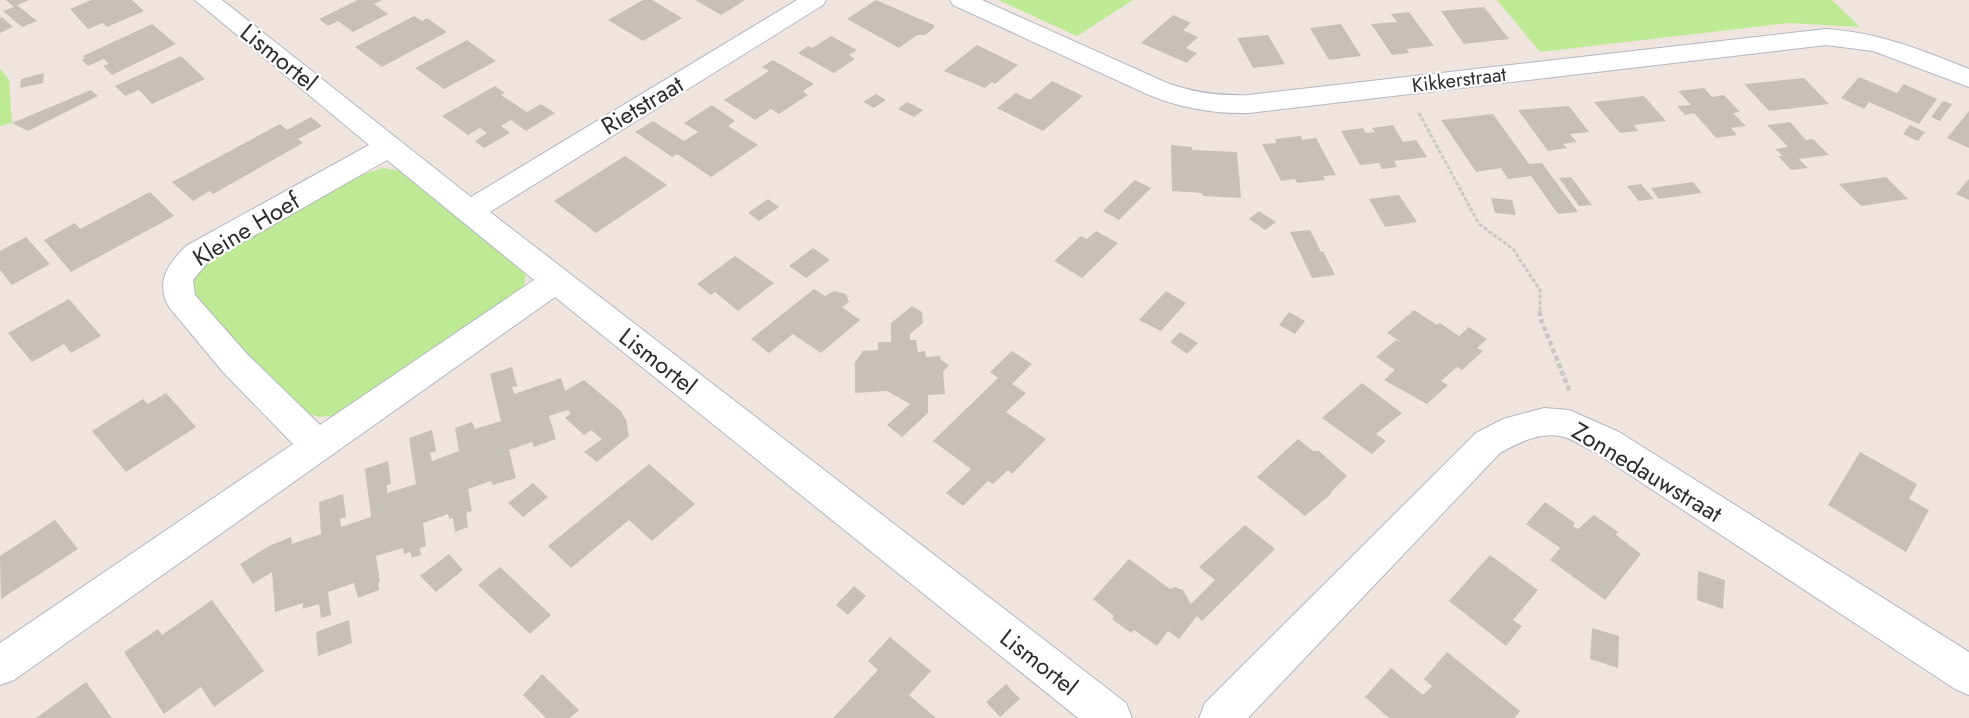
<svg xmlns="http://www.w3.org/2000/svg" width="1969" height="718" viewBox="0 0 1969 718" font-family="Jost,sans-serif">
	<style>
		.green { fill: #bfea95 }
		.building { fill: #c7c0b9 }
		.lines { fill: none; stroke-linecap: round; stroke-linejoin: round }
		.minor-casing { stroke: #b1b6c1; stroke-width: 2 }
		.path-far1 { stroke: #c8c8c8; stroke-width: 3; stroke-dasharray: 4 2; stroke-linecap: butt }
		.path { stroke: #c8c8c8; stroke-width: 4.5; stroke-dasharray: 5 3; stroke-linecap: butt }
		.minor { fill: #fff; fill-rule: evenodd }
		.labels { text-anchor: middle; dominant-baseline: central; stroke-width: 4.5; stroke-linejoin: round; paint-order: stroke }
		.far-street-label { font-size: 20px; fill: #2c2c2c; stroke: #fff }
		.street-label { font-size: 24px; fill: #2c2c2c; stroke: #fff }
	</style>
	<rect width="100%" height="100%" fill="#efe5de"/>
	<path class="green" d="M998,0H1133L1077,36Z
		M1497,0H1832L1860,27L1788,23L1540,52Z
		M0,68L9,80L12,123L0,126Z
		M383,168L407,172L526,273L524,287L335,416L318,417L302,411L194,301L193,280L202,267L214,258L358,176Z"/>
	<path class="building" d="M6,0H29L17,5L37,21L22,27L3,11L14,7Z
		M91,0H132L144,11L107,27L103,23L88,29L70,9Z
		M358,0H382L374,4L388,14L353,32L338,21L328,26L319,19Z
		M643,0H652L682,18L643,41L608,20Z
		M695,0H745L721,15Z
		M876,0L934,25V28L925,35H917L899,48L847,19Z
		M1484,7L1509,39L1464,44L1441,11Z
		M1409,12L1434,46L1407,49L1409,53L1392,55L1371,24L1397,22L1391,14Z
		M1173,15L1191,23L1183,30L1198,37L1186,48L1197,53L1187,63L1141,43Z
		M414,16L422,21L427,18L447,32L382,67L355,47Z
		M2,17L13,27L0,33V18Z
		M152,24L176,44L112,75L103,66L109,64L104,59L88,66L82,60L85,58L83,56Z
		M1341,24L1361,56L1329,60L1310,28Z
		M1268,35L1285,64L1253,68L1237,38Z
		M831,36L857,50L849,55L855,59L834,73L798,53L808,46L812,48Z
		M467,40L496,61L444,89L415,68Z
		M977,45L1018,65L995,84L992,82L985,88L944,71Z
		M181,56L205,79L152,104L139,90L125,96L115,86Z
		M773,60L814,84L803,91L808,95L779,114L771,109L755,120L724,100L769,71L762,67Z
		M44,73L43,83L20,88L21,79Z
		M1859,77L1897,93L1904,84L1937,99L1919,124L1869,102L1864,109L1841,98Z
		M1804,78L1829,104L1769,111L1744,84Z
		M1052,81L1083,96L1043,131L997,108L1016,93L1030,100Z
		M495,86L505,93L501,95L527,112L541,104L555,113L526,131L511,120L501,126L510,133L484,148L475,141L487,133L480,128L468,135L442,116Z
		M1704,88L1712,97L1724,95L1740,112L1733,113L1746,126L1731,128L1737,135L1716,138L1694,113L1685,115L1677,106L1691,105L1678,91Z
		M91,90L98,96L28,131L12,123Z
		M876,94L886,100L874,108L863,102Z
		M1644,96L1666,121L1634,125L1638,131L1620,133L1594,102Z
		M1943,101L1952,104L1940,121L1931,117Z
		M907,102L923,110L914,117L898,109Z
		M712,105L735,121L728,126L758,145L711,177L677,154L672,157L635,132L653,121L684,141L698,132L684,123Z
		M1569,106L1589,132L1570,134L1577,142L1563,144L1567,148L1548,151L1518,110Z
		M1969,111V148L1947,138Z
		M1493,114L1529,164L1542,163L1578,212L1558,214L1531,176L1508,179L1501,168L1476,172L1441,120Z
		M311,117L322,126L298,139L303,143L213,194L210,191L193,201L172,182L280,124L287,130Z
		M1790,122L1806,140L1813,139L1829,155L1799,159L1808,168L1791,170L1778,156H1783L1775,149L1788,147L1767,125Z
		M1393,125L1403,142L1416,140L1427,157L1394,161L1397,167L1382,169L1379,163L1360,165L1341,131L1363,128L1366,133L1375,132L1372,128Z
		M1910,125L1925,132L1918,141L1903,134Z
		M1301,136L1302,140L1316,138L1336,175L1323,176L1325,180L1297,183L1295,179L1281,181L1262,144L1276,143L1275,139Z
		M1171,145L1192,147V150L1237,152L1241,198L1203,196L1202,193L1172,191Z
		M625,156L667,185L596,233L554,201Z
		M1571,177L1592,205L1579,206L1559,178Z
		M1886,177L1908,199L1861,206L1839,184Z
		M1969,179V200L1956,194Z
		M1135,180L1151,188L1119,220L1103,211Z
		M1693,182L1702,193L1659,199L1651,188Z
		M1641,184L1654,199L1639,201L1627,186Z
		M150,192L174,216L71,272L44,240L75,223L80,229Z
		M1399,195L1417,222L1385,227L1369,199Z
		M1491,198L1512,200L1516,215L1495,213Z
		M768,199L779,207L759,221L748,213Z
		M1259,211L1276,222L1265,230L1249,219Z
		M1310,230L1321,252L1323,251L1335,275L1312,278L1290,232Z
		M1096,231L1118,243L1082,278L1054,261L1081,236L1087,239Z
		M26,237L50,264L12,285L0,270V251Z
		M813,248L830,260L806,278L789,266Z
		M735,256L774,283L738,311L715,292L711,295L697,284Z
		M814,289L825,296L834,291L846,294L849,302L842,307L860,320L821,353L793,334L769,353L751,339Z
		M1166,291L1186,303L1161,331L1139,320Z
		M69,299L101,336L71,353L64,344L32,362L8,333Z
		M912,306L922,312L923,323L910,334V340H916L918,352L925,351L926,357L940,356L941,360L949,365L943,372L945,394L928,395V413L902,437L887,425L910,404L887,391L855,393V362L863,351L878,350V342H891V323Z
		M1414,310L1437,325L1440,323L1459,336L1469,327L1487,339L1477,348L1483,351L1462,370L1457,367L1441,381L1448,385L1427,404L1384,380L1395,370L1376,357L1396,340L1401,342L1387,333Z
		M1289,312L1305,321L1295,334L1279,325Z
		M1180,332L1198,343L1187,354L1170,342Z
		M1012,351L1032,364L1012,384L1026,393L1006,412L1046,439L1012,474L1008,470L993,484L988,481L963,506L946,493L971,469L933,441L998,378L990,372Z
		M512,367L517,386L512,387L514,394L561,378L565,391L584,380L621,411L626,420L629,436L597,462L584,452L602,439L591,430L584,435L565,418L571,413L567,410L549,416L556,439L534,447L532,442L509,450L516,478L493,485L491,481L468,489L472,511L466,513L468,527L455,532L453,518L449,519L448,514L423,523L426,546L420,548L421,555L412,558L410,552L404,554L403,548L376,556L380,582L378,583L379,590L358,598L354,583L328,592L331,615L321,618L319,604L303,609V603L275,612L272,572L253,584L240,564L269,546L291,537L292,544L321,534L319,502L343,494L346,517L340,519L341,527L371,517L365,469L388,461L391,484L387,485V493L416,484L409,438L432,430L436,451L430,453L432,461L459,451L455,428L472,422L475,429L501,421L490,374Z
		M1362,383L1402,413L1376,434L1386,441L1372,454L1322,418Z
		M166,393L196,427L126,472L92,431L143,399L148,404Z
		M1298,439L1313,451H1319L1347,476L1331,492L1332,493L1305,516L1257,477Z
		M1860,452L1917,484L1909,499L1929,510L1906,552L1828,505Z
		M649,464L695,504L652,541L629,520L571,568L548,546Z
		M533,483L548,497L523,517L508,503Z
		M1545,502L1575,523L1573,526L1578,529L1594,515L1618,532L1616,535L1641,554L1605,600L1550,560L1560,548L1526,524Z
		M55,520L78,549L1,599L0,556Z
		M1245,525L1275,549L1202,621L1197,616L1179,639L1168,631L1157,646L1134,630L1131,633L1112,619L1114,616L1093,599L1129,559L1170,589L1175,587L1183,590L1191,604L1215,580L1199,567Z
		M449,554L463,570L436,592L420,576Z
		M1490,555L1538,590L1513,620L1522,626L1506,646L1449,601Z
		M500,567L551,615L530,634L478,585Z
		M1698,571L1725,580L1723,609L1697,600Z
		M854,586L866,596L848,615L836,605Z
		M212,600L264,671L214,707L201,687L164,714L124,652L158,629L162,635Z
		M349,620L352,643L318,656L316,632Z
		M1592,628L1619,636L1618,668L1590,659Z
		M890,637L931,671L909,695L936,718H833L878,670L868,661Z
		M1447,652L1520,711L1514,718H1389L1365,697L1391,668L1423,695L1432,686L1424,679Z
		M542,674L579,710L570,718H546L523,695Z
		M86,682L112,718H36Z
		M1006,684L1020,699L1000,717L986,702Z"/>
	<g class="lines">
		<g class="minor-casing">
			<path id="minor" d="M195,0H222L471,197L797,0H826L823,5L490,212L1126,703L1132,718H1078L555,297L14,680L0,685V643L293,444L223,372L169,307C155,282 168,264 186,246L369,145ZM387,160L534,280L320,425L247,354L195,295L193,280L208,262Z
				M950,0H982L1167,83C1194,93 1220,96 1249,95L1826,29C1877,32 1922,50 1969,69V87L1873,51L1826,45L1249,113C1214,114 1181,108 1149,95L953,5Z
				M1544,408L1569,410L1619,432L1969,652V695L1955,689L1595,452C1585,448 1575,440 1564,437C1541,431 1520,442 1500,453L1248,718H1199L1205,703L1476,433L1503,419Z"/>
		</g>
		<path class="path-far1" d="M1419,113L1479,224L1513,249L1540,290V313"/>
		<path class="path" d="M1540,311V317L1570,392"/>
		<use href="#minor" class="minor"/>
	</g>
	<g class="labels">
		<g class="far-street-label">
			<text transform="translate(1459 80) rotate(-7)">Kikkerstraat</text>
		</g>
		<g class="street-label">
			<text transform="translate(279 57) rotate(39)">Lismortel</text>
			<text transform="translate(642 105) rotate(-31)">Rietstraat</text>
			<text transform="translate(246 229) rotate(-31)">Kleine Hoef</text>
			<text transform="translate(658 361) rotate(38)">Lismortel</text>
			<text transform="translate(1647 472) rotate(31)">Zonnedauwstraat</text>
			<text transform="translate(1039 662) rotate(38)">Lismortel</text>
		</g>
	</g>
</svg>
